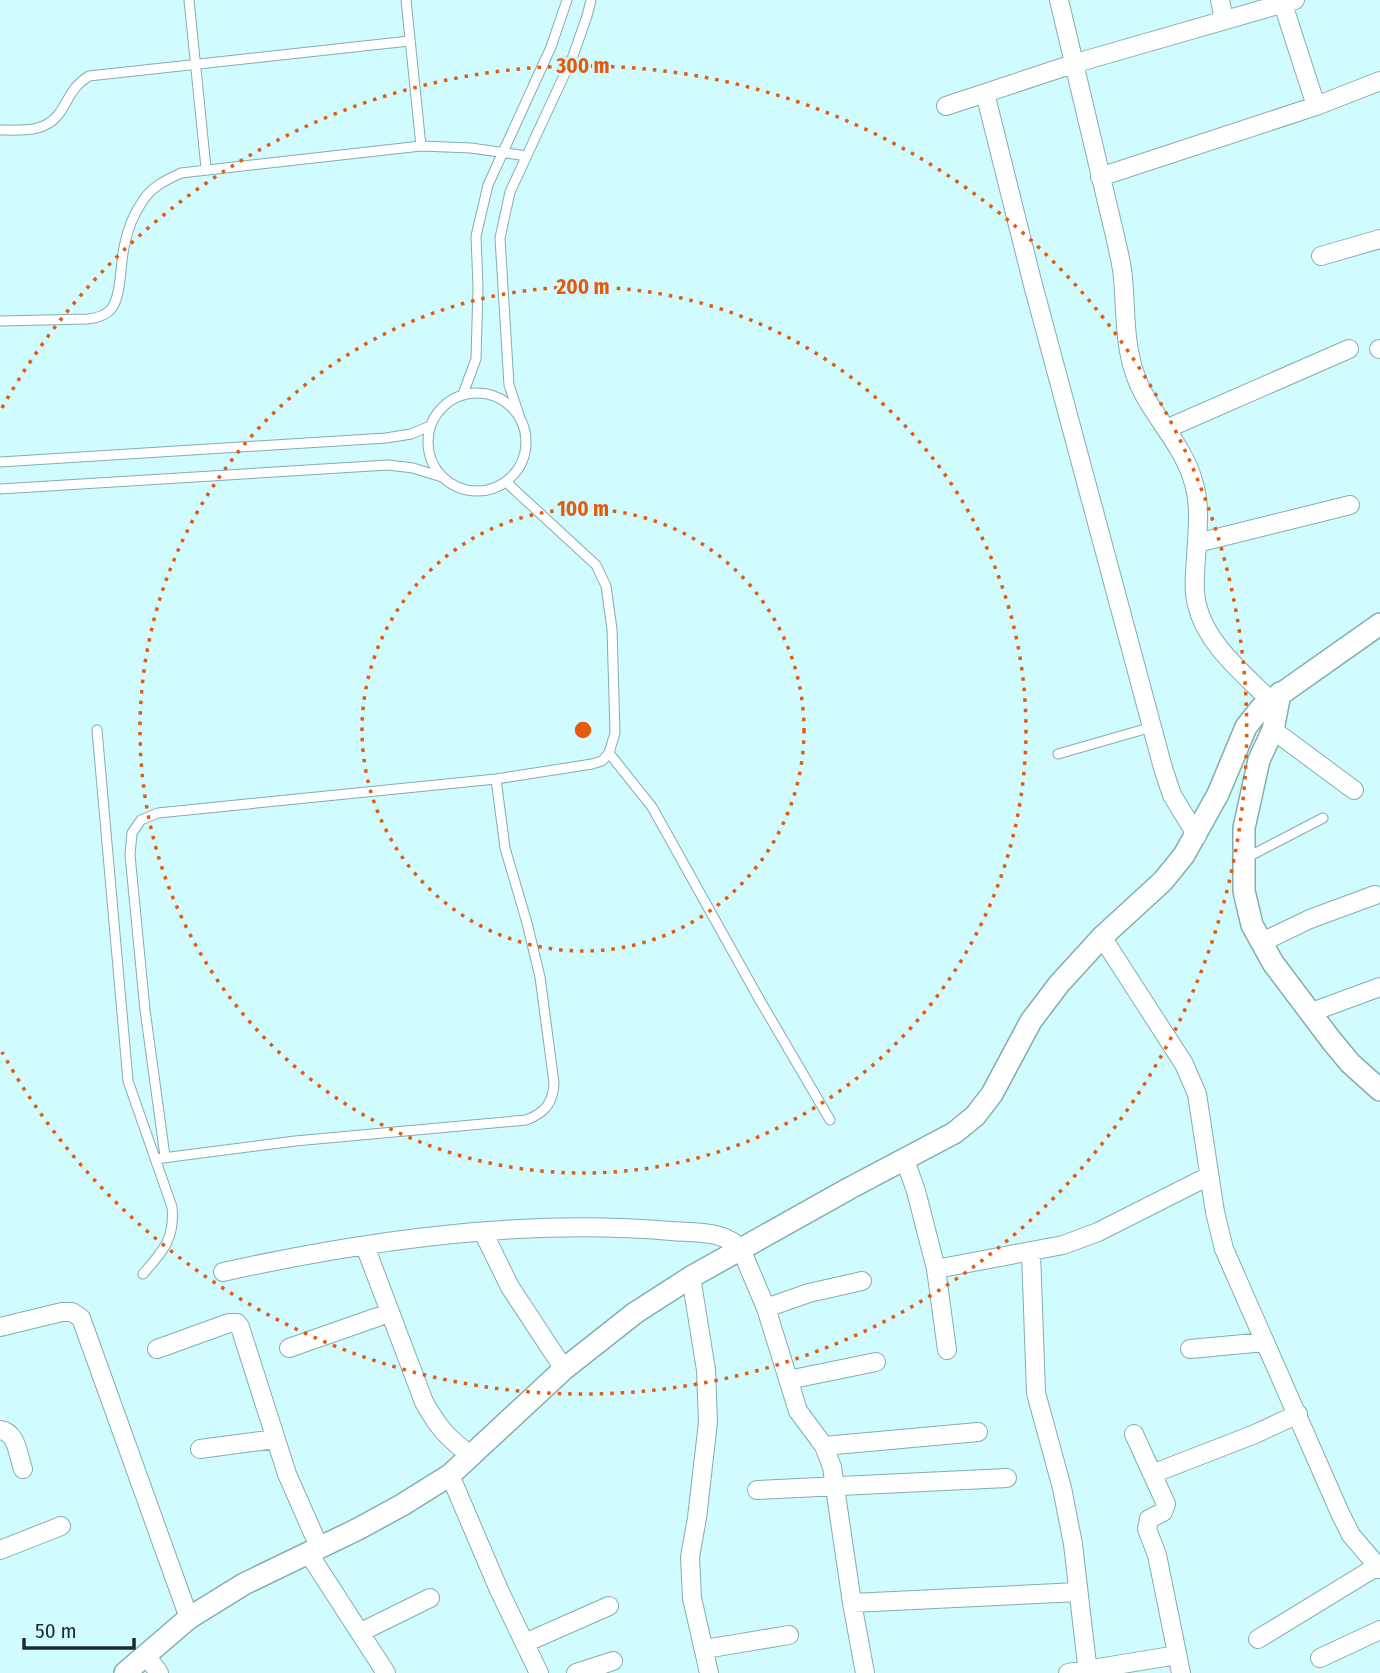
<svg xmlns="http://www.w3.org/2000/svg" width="1380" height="1673" viewBox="0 0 1380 1673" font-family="'Fira Sans Condensed',sans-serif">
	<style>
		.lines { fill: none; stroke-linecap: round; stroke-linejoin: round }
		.service-casing { stroke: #84adb0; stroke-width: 11 }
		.minor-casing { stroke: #84adb0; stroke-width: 20 }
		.tertiary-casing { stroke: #84adb0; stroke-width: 24 }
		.service { stroke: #fff; stroke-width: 9 }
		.minor { stroke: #fff; stroke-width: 18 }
		.tertiary { stroke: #fff; stroke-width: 21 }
		.ring { fill: none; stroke: #e8590c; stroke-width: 3.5; stroke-dasharray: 3.5 7 }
		.centre { fill: #e8590c; stroke: #d0fbff; stroke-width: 3.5 }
		.ring-label { font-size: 21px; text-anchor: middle; font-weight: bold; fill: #e8590c; stroke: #d0fbff; stroke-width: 5; stroke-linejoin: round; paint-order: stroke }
	</style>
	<rect width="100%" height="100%" fill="#d0fbff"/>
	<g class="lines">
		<g class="service-casing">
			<path id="service" d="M189,0L206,168
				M406,0L421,146
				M0,130C20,130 44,133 58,115C70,99 70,88 89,76L409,41
				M0,321L88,319C97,318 106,316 112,308C122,293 120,261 125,243C128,228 134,214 142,202C151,187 166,180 181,173L421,146L471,148L527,156
				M428 442a49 49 0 1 1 98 0a49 49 0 1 1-98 0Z
				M463,394L476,359L478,287L476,236L488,185L551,47L567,0
				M519,415L509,385L500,238L510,192L573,56L587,16L591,0
				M0,462L386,438L411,434L430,426
				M0,489L388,465L413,468L442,477
				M97,730L128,1081L172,1207C175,1239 163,1251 143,1274
				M609,753L652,807L758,997L830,1120
				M1058,754L1152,727
				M1244,859L1323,818
				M165,1156L145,1010L130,855L132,833L141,820L158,813L496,779L592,764L602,761L609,753L615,733L612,629L606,586L596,565L506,482
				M155,1159L295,1141L526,1120C545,1113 553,1103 554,1083L540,977L527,923L505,848L496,779"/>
		</g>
		<g class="minor-casing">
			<path id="minor" d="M1059,0L1115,236C1118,250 1122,264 1123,278C1126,311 1124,345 1136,377C1150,415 1184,444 1194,484C1201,507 1197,534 1196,558C1195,573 1193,590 1197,605C1206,644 1244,674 1271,701
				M1220,0L1224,19
				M1283,4L1316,106
				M985,93L1032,281L1163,768L1172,795L1197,836
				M946,106L1076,63L1295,0
				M1100,177L1316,106L1380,81
				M1321,256L1380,239
				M1379,349H1380
				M1166,429L1349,349
				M1197,543L1350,505
				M1273,730L1354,790
				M1102,937L1184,1064L1197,1094L1215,1212L1224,1249L1340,1513L1351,1535L1380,1569
				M1262,942L1310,919L1375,895
				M1312,1012L1380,987
				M905,1160L916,1191L936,1269L947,1350
				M483,1232L510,1287L564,1369
				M365,1246L424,1402C438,1427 448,1439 472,1456
				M1031,1253L1036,1393L1062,1488L1073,1544L1088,1673
				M936,1269L1063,1245L1098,1232L1209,1176
				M223,1272C367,1240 525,1218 671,1231C695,1233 724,1230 741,1249L766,1308L798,1411L824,1446L832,1467L852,1603L865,1673
				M691,1277L706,1370L708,1422L697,1518L690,1557L692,1598L709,1673
				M766,1308L809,1293L862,1281
				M0,1327L62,1312H72L81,1318L189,1618
				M289,1348L389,1313
				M157,1349L229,1323H237L240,1327L287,1474L320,1549
				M1190,1349L1265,1342
				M788,1380L876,1362
				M0,1430C17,1432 18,1455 23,1469
				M1134,1434L1166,1504L1163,1512L1149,1519L1147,1529L1157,1555L1181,1673
				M824,1446L978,1432
				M200,1449L275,1439
				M1152,1474L1255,1434L1298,1414
				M450,1475L499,1590L539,1673
				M757,1490L1007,1478
				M0,1550L61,1526
				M309,1554L386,1673
				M852,1603L1078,1592
				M361,1632L430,1598
				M1258,1639L1376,1567
				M525,1643L609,1606
				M705,1649L789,1635
				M146,1655L159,1673
				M1320,1658L1380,1630
				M576,1673L613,1661
				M1068,1673L1177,1655"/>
		</g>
		<g class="tertiary-casing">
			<path id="tertiary" d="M1280,693L1273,730L1259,760L1244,828V891L1252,925L1273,963L1331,1040L1350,1063L1380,1090
				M125,1673L189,1618L244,1584L358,1529L402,1505L450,1475L564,1369L635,1313L691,1277L850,1188L954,1133L975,1116L992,1094L1031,1021L1059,984L1102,937L1163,881L1184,855L1218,794L1246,727L1261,708L1380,624"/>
		</g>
		<use href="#service" class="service"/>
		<use href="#minor" class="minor"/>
		<use href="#tertiary" class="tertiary"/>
	</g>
	<g class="ring">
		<circle cx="583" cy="730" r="221"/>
		<circle cx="583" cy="730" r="443"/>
		<path d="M2 408A664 664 0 1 1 2 1052"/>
	</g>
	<circle cx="583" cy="730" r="10" class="centre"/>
	<g class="ring-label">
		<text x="583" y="73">300 m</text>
		<text x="583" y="294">200 m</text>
		<text x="583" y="516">100 m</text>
	</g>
	<path d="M24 1638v10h110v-10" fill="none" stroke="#1c2c2e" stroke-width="3.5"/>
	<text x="35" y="1638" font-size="21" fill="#1c2c2e" stroke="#d0fbff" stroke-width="5" paint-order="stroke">50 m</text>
</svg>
